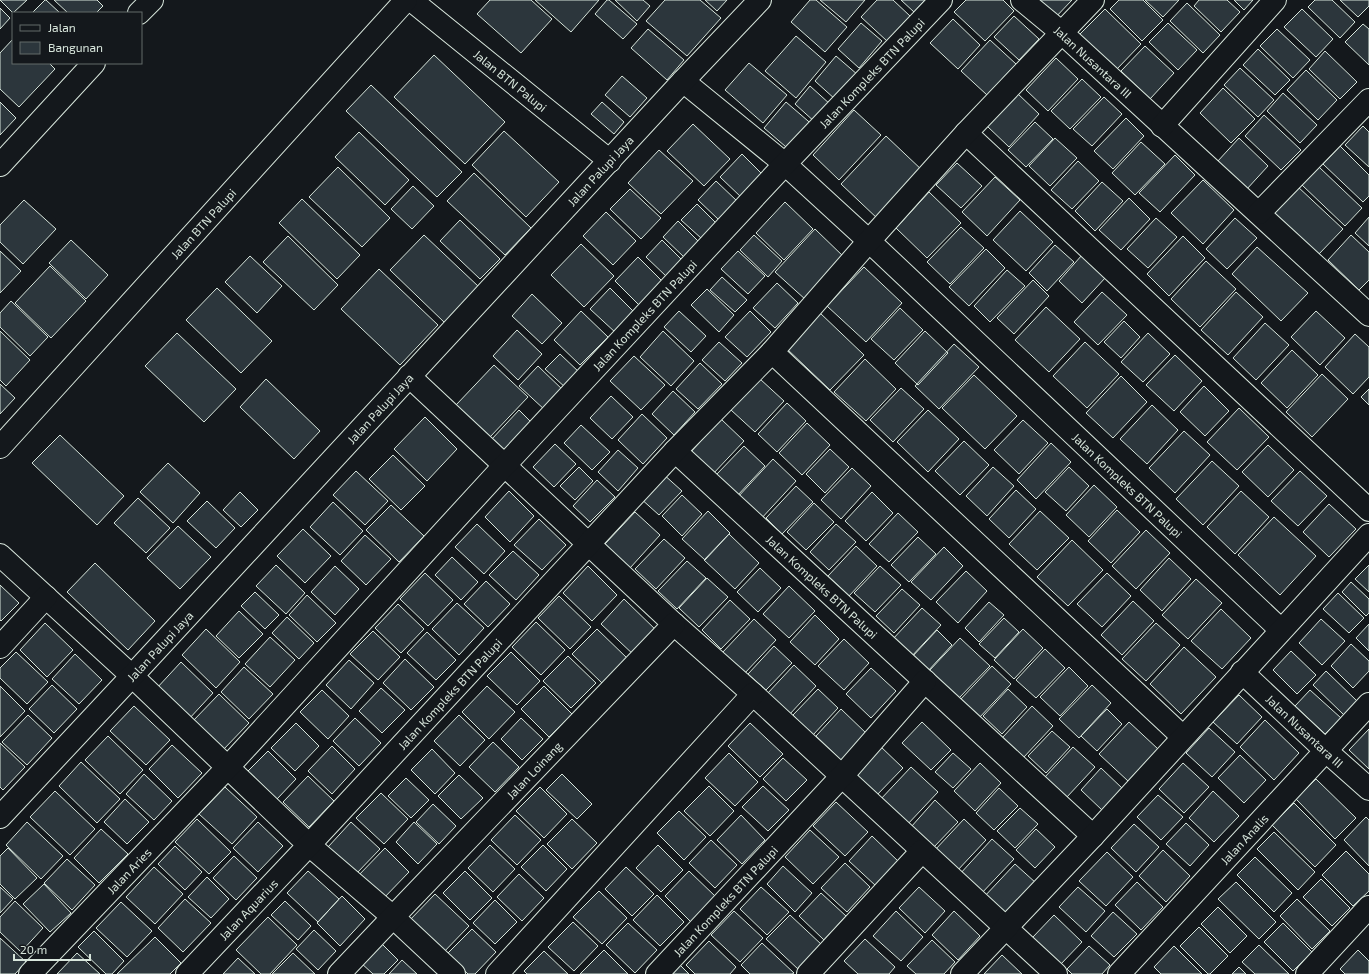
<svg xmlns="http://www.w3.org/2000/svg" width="1369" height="974" viewBox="0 0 1369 974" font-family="'Exo 2',sans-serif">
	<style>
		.building { fill: #2c363c; stroke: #d8e6dc }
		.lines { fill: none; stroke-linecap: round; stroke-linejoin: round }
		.minor-casing { stroke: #d8e6dc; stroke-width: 24 }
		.minor { stroke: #14181c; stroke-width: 22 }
		.labels { text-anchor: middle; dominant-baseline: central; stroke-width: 3; stroke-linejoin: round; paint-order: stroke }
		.street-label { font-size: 12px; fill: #d8e6dc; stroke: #14181c }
	</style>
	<rect width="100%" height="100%" fill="#14181c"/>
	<path class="building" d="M0,0H27L13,13Z
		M45,0H46L60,13H32Z
		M54,0H97L103,6L96,13H68Z
		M490,0H531L552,19L521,53L477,14Z
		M535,0H599L571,32Z
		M607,0H609L637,24L623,39L595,14Z
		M615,0H643L650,6L637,21Z
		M665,0H700L721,18L687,56L646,21Z
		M705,0H727L717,11Z
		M810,0H816L847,27L825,52L791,22Z
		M820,0H865L846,22Z
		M877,0H893L910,16L887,41L861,17Z
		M901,0H925L914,12Z
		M966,0H1003L1014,11L985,41L954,12Z
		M1033,0H1072L1053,20Z
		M1119,0H1143L1163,20L1142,41L1110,9Z
		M1145,0H1179L1163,17Z
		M1199,0H1227L1240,12L1221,32L1194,6Z
		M1234,0H1253L1244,10Z
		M1315,0H1332L1355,22L1340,38L1308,7Z
		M1340,0H1369V6L1358,17Z
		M1187,3L1220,35L1203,53L1170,21Z
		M0,8L10,18L0,29Z
		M1105,9L1141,44L1116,70L1079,35Z
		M1302,9L1333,39L1316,57L1284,27Z
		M1014,16L1039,39L1019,60L994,37Z
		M953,19L980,45L958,69L930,43Z
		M861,23L882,41L859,68L838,49Z
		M1168,23L1197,50L1178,70L1149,42Z
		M1363,24L1369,29V65L1345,42Z
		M648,29L684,60L667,80L631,48Z
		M1277,29L1310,60L1293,78L1260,46Z
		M796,36L826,62L796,98L765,71Z
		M13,39V63H49L55,69L19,107L0,89V53Z
		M990,40L1016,64L987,95L961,71Z
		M1145,46L1174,73L1150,99L1121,71Z
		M1258,49L1290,80L1275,95L1243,65Z
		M1325,51L1357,82L1340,99L1309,69Z
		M434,55L505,122L465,164L394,97Z
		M836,56L858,75L836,100L815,81Z
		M1056,58L1078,79L1048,111L1026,90Z
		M749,63L787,95L763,123L725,90Z
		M1240,68L1274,100L1258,117L1224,85Z
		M1306,70L1337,100L1318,120L1287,90Z
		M622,76L647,98L630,117L605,95Z
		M1082,79L1101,97L1070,129L1051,111Z
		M371,85L462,172L437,197L346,111Z
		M810,86L831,105L816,123L795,104Z
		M1223,88L1255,119L1231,143L1200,113Z
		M1017,93L1039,114L1009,147L987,126Z
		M1283,93L1317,125L1300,143L1267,111Z
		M1104,97L1122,114L1092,146L1073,129Z
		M0,102L16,118L0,135Z
		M602,102L624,122L614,134L591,114Z
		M786,102L815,127L793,153L764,128Z
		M854,110L881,135L839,180L813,155Z
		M1264,115L1301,150L1281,170L1245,136Z
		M1126,118L1144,136L1113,169L1094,151Z
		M1035,122L1053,139L1026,167L1008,150Z
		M693,124L730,159L704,186L667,151Z
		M1363,126L1369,132V167L1345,145Z
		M504,131L559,182L526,217L472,165Z
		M359,132L409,180L385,205L335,157Z
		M886,136L924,172L879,220L841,184Z
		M1055,138L1077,158L1050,186L1029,166Z
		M1239,138L1268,166L1246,190L1217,162Z
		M1141,142L1165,164L1135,195L1112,173Z
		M1340,146L1369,175V196L1363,202L1323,164Z
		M659,150L693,181L661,214L628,183Z
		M742,154L763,175L742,198L720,177Z
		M1175,155L1195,175L1160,212L1139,193Z
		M1078,161L1099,181L1072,209L1051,190Z
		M957,163L982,186L961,208L936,185Z
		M338,167L390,218L362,247L309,197Z
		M1319,167L1362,208L1345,226L1302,185Z
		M474,173L531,228L505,255L447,201Z
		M995,177L1020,200L987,236L962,212Z
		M1203,180L1234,210L1203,244L1171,213Z
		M716,181L737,201L719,220L698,200Z
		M1102,182L1123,201L1095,231L1075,211Z
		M413,186L434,206L412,229L391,209Z
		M1297,186L1343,229L1318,255L1273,212Z
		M630,189L661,218L641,239L610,209Z
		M929,192L961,223L927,258L896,228Z
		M1129,198L1150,219L1121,250L1099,230Z
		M302,199L360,255L337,279L279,223Z
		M24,200L56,229L23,264L0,242V225Z
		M785,202L813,229L784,260L756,233Z
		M697,204L716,223L701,238L681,220Z
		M1020,211L1053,242L1026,271L993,240Z
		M606,212L636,241L613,265L583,236Z
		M1369,217V246L1355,233Z
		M1156,218L1177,237L1148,268L1127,249Z
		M1235,218L1257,238L1227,269L1206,249Z
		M460,220L500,259L480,279L440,241Z
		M678,221L699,242L684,257L663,237Z
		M961,227L984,248L950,284L927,262Z
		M815,229L845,258L806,300L775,272Z
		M424,235L479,287L445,323L390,270Z
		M754,235L782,261L768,277L740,250Z
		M1351,235L1369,252V280L1359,290L1328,260Z
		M288,236L338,285L314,310L263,262Z
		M1183,236L1205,258L1169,296L1147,274Z
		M71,240L108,275L86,299L49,263Z
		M662,240L683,261L667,277L646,257Z
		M581,244L614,276L584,307L551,275Z
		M1055,245L1074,262L1047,291L1029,273Z
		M1257,247L1308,293L1281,321L1232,274Z
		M986,249L1005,268L969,306L949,287Z
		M0,251L21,271L0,293Z
		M738,251L765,276L748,294L721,269Z
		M1082,255L1106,277L1082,303L1059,281Z
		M250,256L282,286L257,313L225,282Z
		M638,257L663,282L640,306L615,281Z
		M1206,261L1236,289L1200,327L1171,299Z
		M50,266L86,301L51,338L15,303Z
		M864,267L902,303L866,342L827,306Z
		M379,269L438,325L400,365L341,309Z
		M1007,270L1025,286L990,322L974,306Z
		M722,277L747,300L735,312L710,290Z
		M1033,280L1049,296L1014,334L997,318Z
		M777,283L798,303L775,328L753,308Z
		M217,288L272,341L241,373L186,320Z
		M610,288L635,313L616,333L590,309Z
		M707,289L734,315L719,332L691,305Z
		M1102,292L1127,315L1098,345L1074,322Z
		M1236,292L1263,317L1228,355L1201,330Z
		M532,294L562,323L542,344L512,316Z
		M11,301L48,337L30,356L0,327V313Z
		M1046,307L1080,339L1049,372L1015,340Z
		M900,308L923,330L894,360L871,339Z
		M581,311L608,337L580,365L554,340Z
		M679,311L706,336L691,352L664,327Z
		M750,311L771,332L747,357L725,337Z
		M1316,311L1345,338L1320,365L1291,337Z
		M819,312L864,355L830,390L786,348Z
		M1124,321L1140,337L1121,358L1104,342Z
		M1265,323L1289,345L1256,380L1233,358Z
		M517,330L542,354L518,380L493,356Z
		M0,331L30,360L6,386L0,380Z
		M663,331L694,361L671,386L640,357Z
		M925,331L948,353L918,385L895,363Z
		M177,333L236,389L204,422L145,366Z
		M1148,333L1170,354L1143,382L1121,362Z
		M1355,334L1369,347V377L1353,394L1325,367Z
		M719,342L742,363L725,381L702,360Z
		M1085,342L1119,374L1087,408L1053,376Z
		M954,344L979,367L939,409L915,386Z
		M1292,350L1318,375L1287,408L1261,383Z
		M560,354L580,373L566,388L545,369Z
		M1175,355L1202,381L1174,411L1146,385Z
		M634,356L665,385L641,410L610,381Z
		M865,359L896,389L866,421L834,392Z
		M700,363L722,384L698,409L676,389Z
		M494,365L528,397L490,437L456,405Z
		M538,366L565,392L546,411L519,386Z
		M1322,374L1348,399L1312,437L1286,412Z
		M974,375L1017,416L985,449L942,408Z
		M1121,376L1147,402L1113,438L1086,413Z
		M266,379L320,431L294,459L240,407Z
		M760,379L784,401L755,432L731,410Z
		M0,384L15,398L0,414Z
		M1204,386L1229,411L1205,436L1180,412Z
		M901,388L924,409L893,442L870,420Z
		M1369,389V405L1361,397Z
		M673,391L695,412L674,435L652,414Z
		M611,396L633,417L612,439L590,418Z
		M787,403L806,421L777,452L758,434Z
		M1152,405L1178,430L1147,464L1120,439Z
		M1239,408L1269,437L1237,470L1207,442Z
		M519,410L535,426L508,455L491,440Z
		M928,410L959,439L928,472L897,442Z
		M642,414L667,438L643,464L618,440Z
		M425,417L457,449L427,481L394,449Z
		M721,419L744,441L712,475L689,454Z
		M1023,420L1048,443L1019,474L994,450Z
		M807,423L830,445L802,475L779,453Z
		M581,425L610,452L592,470L564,443Z
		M1184,431L1210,455L1175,493L1149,468Z
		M60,435L124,496L97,525L32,463Z
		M964,441L989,465L960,495L935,471Z
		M1051,443L1071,462L1036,499L1017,480Z
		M555,444L576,464L554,487L533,467Z
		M1268,445L1294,470L1268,497L1242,472Z
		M744,446L765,466L737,496L715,476Z
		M830,449L849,467L825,493L806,474Z
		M618,450L638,468L618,491L598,472Z
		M393,455L425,486L401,510L369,479Z
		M773,459L796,481L760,520L737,498Z
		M1212,461L1239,486L1203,525L1176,499Z
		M168,463L200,493L173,523L140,492Z
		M579,467L593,481L575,500L560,486Z
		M993,467L1014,486L987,516L966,496Z
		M1069,467L1089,486L1066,511L1045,492Z
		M852,468L871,486L841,519L821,500Z
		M356,471L388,501L365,525L333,495Z
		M1300,471L1327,496L1298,526L1271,501Z
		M662,473L682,491L659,515L639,497Z
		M597,480L615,497L590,522L573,506Z
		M1094,485L1117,507L1089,537L1066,515Z
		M796,486L813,502L782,534L766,518Z
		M1016,490L1036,509L1009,538L989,519Z
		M509,491L534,516L510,542L485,517Z
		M1241,491L1269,517L1235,554L1207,527Z
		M240,492L258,510L241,527L223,510Z
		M872,492L893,513L866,541L845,521Z
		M682,495L702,514L682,536L662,516Z
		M138,498L170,528L146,553L114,523Z
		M207,501L235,528L216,548L187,521Z
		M333,502L363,531L340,555L310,527Z
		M814,503L834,522L806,550L787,532Z
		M1329,504L1356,529L1329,557L1303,532Z
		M391,505L424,536L399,562L366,530Z
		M1117,510L1140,532L1111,563L1088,541Z
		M708,511L730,533L705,560L682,539Z
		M1040,511L1069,538L1037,570L1009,544Z
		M635,512L660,535L630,568L604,545Z
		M898,513L918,532L889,562L869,544Z
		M1274,517L1316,556L1280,595L1238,555Z
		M539,519L566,545L542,570L514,545Z
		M477,524L505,551L484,574L455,547Z
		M836,524L856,542L829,570L810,552Z
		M178,526L211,557L180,589L147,558Z
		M303,529L331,556L305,583L277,556Z
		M1146,530L1170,553L1136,589L1112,566Z
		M729,534L759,563L735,589L704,560Z
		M365,535L391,559L366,585L341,561Z
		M918,537L936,554L909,582L891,565Z
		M664,539L685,558L656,589L635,569Z
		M1072,540L1103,570L1068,606L1037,577Z
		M856,546L877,566L849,596L828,576Z
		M944,547L963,566L931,600L911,582Z
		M513,551L539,575L516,600L489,575Z
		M452,557L478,582L461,600L435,575Z
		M1169,558L1191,579L1162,611L1140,590Z
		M687,561L706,578L677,609L658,591Z
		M95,563L155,621L128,650L67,592Z
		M276,565L305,593L286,614L256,586Z
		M1369,565V592L1355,579Z
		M335,566L359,589L335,615L311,592Z
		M588,566L617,595L592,621L563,593Z
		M880,566L901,585L875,612L854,593Z
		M760,568L781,588L758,612L737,592Z
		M966,571L987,591L958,623L936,602Z
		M425,573L453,600L428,626L400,599Z
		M1107,573L1131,596L1102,627L1077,604Z
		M707,578L728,597L699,627L679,608Z
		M1196,579L1222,603L1188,639L1162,615Z
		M486,581L510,604L488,627L464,604Z
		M1351,582L1369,599V613L1366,616L1342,592Z
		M0,585L19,603L1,621L0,620Z
		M789,586L815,611L789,638L763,614Z
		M902,589L920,605L894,633L876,616Z
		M255,592L279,615L265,629L241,606Z
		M1338,593L1364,618L1349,633L1323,609Z
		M307,595L336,623L317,642L289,615Z
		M559,596L591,627L570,649L538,618Z
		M624,599L659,633L636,657L601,624Z
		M730,600L750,619L721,649L702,630Z
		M1133,601L1154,621L1122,655L1101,635Z
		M989,602L1004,615L979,642L965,628Z
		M457,603L484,628L459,655L432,629Z
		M398,604L424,629L401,653L375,628Z
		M922,608L941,625L910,658L891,641Z
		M1221,609L1251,638L1222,669L1191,641Z
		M239,611L263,634L239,658L216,636Z
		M815,615L839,639L815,665L790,642Z
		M287,617L314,643L299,659L272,633Z
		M1004,618L1019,632L995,658L979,644Z
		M754,619L776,640L744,674L722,653Z
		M1321,619L1345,641L1322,665L1299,643Z
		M536,622L565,650L541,675L512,647Z
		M45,623L73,650L47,677L20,650Z
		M1156,623L1180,645L1146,681L1122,659Z
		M1369,624V651L1356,638Z
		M206,629L240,662L216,688L182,655Z
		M597,629L628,659L603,684L572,654Z
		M1023,629L1043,648L1014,679L994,660Z
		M937,630L952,645L927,672L912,657Z
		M373,631L400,657L378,680L350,654Z
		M427,632L456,660L436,680L407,653Z
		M270,637L295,660L270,687L245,664Z
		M960,638L990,666L958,699L929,671Z
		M844,639L869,663L844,690L818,666Z
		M1351,644L1369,661V671L1353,688L1331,666Z
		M774,646L792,663L766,690L748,674Z
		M1184,647L1216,677L1181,714L1150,684Z
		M1045,649L1065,668L1036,698L1016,680Z
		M1291,651L1316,675L1297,694L1273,670Z
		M16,652L48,682L27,704L0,678V668Z
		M511,652L540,681L517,705L487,676Z
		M75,654L102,680L79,704L52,679Z
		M568,656L596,683L571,708L543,681Z
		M405,659L434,687L411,710L383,683Z
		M349,660L374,683L351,709L326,685Z
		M181,662L213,693L188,720L156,689Z
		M794,665L816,686L789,715L767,694Z
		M992,666L1011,684L978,719L959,701Z
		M244,667L273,694L249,719L221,692Z
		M1069,667L1088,686L1060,716L1040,697Z
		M871,668L896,691L871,718L846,694Z
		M1326,671L1357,701L1344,715L1313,685Z
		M52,685L77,709L54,733L29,709Z
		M1092,685L1111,703L1079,738L1059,719Z
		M0,686L25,711L0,737Z
		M487,686L515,712L489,739L462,712Z
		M544,686L572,714L549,737L521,709Z
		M381,688L405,710L382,733L359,711Z
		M818,689L838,708L813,735L793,715Z
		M1008,689L1027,707L1002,734L983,716Z
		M322,690L349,716L328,739L300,712Z
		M1310,690L1341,718L1325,734L1295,706Z
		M219,694L249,723L222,751L192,722Z
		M1239,695L1262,717L1237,744L1213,722Z
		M134,706L170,740L146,765L110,731Z
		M1032,706L1053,726L1023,758L1002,738Z
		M841,709L867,734L842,761L816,736Z
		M1107,709L1122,724L1097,751L1081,736Z
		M28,715L52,738L27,765L2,742Z
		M459,715L485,740L460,766L434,741Z
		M355,718L381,743L359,766L333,741Z
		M521,718L543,739L522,760L501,739Z
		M1265,720L1299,753L1274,780L1240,747Z
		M922,722L951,750L931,770L902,743Z
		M1129,722L1158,749L1128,781L1099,754Z
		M296,723L319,746L295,771L271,748Z
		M750,723L783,754L760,777L728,746Z
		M1209,728L1235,752L1212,777L1186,753Z
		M1369,729V769L1349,750Z
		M1052,731L1070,747L1046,773L1028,756Z
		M108,736L143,770L120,794L85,760Z
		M493,742L519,767L495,792L469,767Z
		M0,743L25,767L3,790L0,787Z
		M172,745L202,773L178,798L149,769Z
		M879,745L903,768L875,797L851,775Z
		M332,746L355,769L332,794L308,771Z
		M1073,747L1095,767L1066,798L1044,778Z
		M432,749L455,773L435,794L411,770Z
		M268,751L296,779L277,799L248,771Z
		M729,753L758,782L735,806L705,778Z
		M953,753L971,769L953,788L935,772Z
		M1240,755L1266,780L1244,803L1218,778Z
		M783,758L807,780L786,801L763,779Z
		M81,762L120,799L97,823L59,786Z
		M980,763L1001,783L975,811L954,791Z
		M1183,763L1209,787L1184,813L1159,789Z
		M911,767L938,792L906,826L879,801Z
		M1101,768L1123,789L1103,811L1081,790Z
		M144,774L172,801L154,820L126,794Z
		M562,774L592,804L577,819L546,790Z
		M459,775L483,798L461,819L438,796Z
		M308,776L334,801L309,827L283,802Z
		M406,778L429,800L411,818L388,796Z
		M1316,779L1356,818L1335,839L1296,799Z
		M709,786L734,811L710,836L684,811Z
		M763,786L789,810L768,831L742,807Z
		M225,787L257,817L232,844L199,814Z
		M540,787L567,814L544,838L516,811Z
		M999,788L1018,806L994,830L976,813Z
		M55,791L95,829L70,855L30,817Z
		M1213,791L1239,816L1214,842L1189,818Z
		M381,793L408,819L384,844L356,818Z
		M1158,795L1183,817L1161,840L1137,817Z
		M125,799L149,822L127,844L104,822Z
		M935,800L958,822L933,848L911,827Z
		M836,802L868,832L845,856L813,826Z
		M1294,803L1336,845L1315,867L1272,825Z
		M433,804L456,826L439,844L416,822Z
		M1020,808L1038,824L1015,848L997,831Z
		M679,811L706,837L684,860L657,833Z
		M515,815L541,840L517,865L491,840Z
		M741,815L765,840L742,864L717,840Z
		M1366,817L1369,820V866L1344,840Z
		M197,819L231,852L209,874L175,842Z
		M572,819L597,843L572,869L547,844Z
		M964,819L986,840L956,872L934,851Z
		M27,822L63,856L41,879L6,845Z
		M258,822L283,846L258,872L233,848Z
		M351,822L380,849L356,874L328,847Z
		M414,822L437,844L418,864L396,842Z
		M1186,823L1209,845L1190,866L1166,844Z
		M1134,824L1159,847L1136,872L1111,848Z
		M101,829L128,854L99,883L74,858Z
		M1036,829L1055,847L1035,868L1016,850Z
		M810,830L839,857L813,884L785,857Z
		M1274,832L1315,872L1298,890L1257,849Z
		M872,836L899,862L876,886L849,861Z
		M992,839L1014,859L980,895L959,875Z
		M711,840L737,865L715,888L689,863Z
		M490,845L515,869L493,892L468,868Z
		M543,845L567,869L546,891L521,867Z
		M658,845L683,870L661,892L636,868Z
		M175,846L202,872L185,890L158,864Z
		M8,848L37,878L15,899L0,884V856Z
		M385,848L409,872L381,901L356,878Z
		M1163,850L1190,876L1166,902L1139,876Z
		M1346,851L1369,874V891L1353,906L1322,875Z
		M1107,852L1133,877L1106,906L1079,881Z
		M234,856L257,878L236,900L213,878Z
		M1255,857L1292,893L1274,912L1237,875Z
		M67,859L95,885L72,910L44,883Z
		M845,863L870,887L847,912L821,888Z
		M1015,864L1036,883L1003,917L983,898Z
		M783,866L812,893L795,912L767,884Z
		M154,867L183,894L155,924L126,897Z
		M626,867L654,894L632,916L605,889Z
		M308,871L339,899L318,922L287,893Z
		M465,871L492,898L470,920L443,893Z
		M689,871L716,897L691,922L665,896Z
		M519,874L544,898L522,921L497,897Z
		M207,877L229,899L211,918L188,897Z
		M1321,879L1350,908L1332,926L1303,897Z
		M1137,882L1163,907L1141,930L1115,905Z
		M1236,882L1276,922L1259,939L1218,899Z
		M44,884L71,913L50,932L23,904Z
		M0,887L13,899L0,913Z
		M761,887L789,912L767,935L740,909Z
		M919,887L945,911L925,933L899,908Z
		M1078,887L1105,911L1086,932L1059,907Z
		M599,891L627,918L602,944L573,917Z
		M821,893L846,916L824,940L799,916Z
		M435,894L469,926L440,956L407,923Z
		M657,895L684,922L660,946L633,920Z
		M342,896L365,919L340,946L317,923Z
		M185,899L211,923L183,952L158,928Z
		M1297,899L1330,931L1312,949L1280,916Z
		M495,900L517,922L495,944L473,923Z
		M15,901L43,928L21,952L0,932V917Z
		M285,901L311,926L298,940L271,915Z
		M121,902L152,931L127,957L96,928Z
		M1218,907L1247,936L1230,953L1201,924Z
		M734,911L763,938L740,962L711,935Z
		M896,911L923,937L901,961L873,936Z
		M954,911L980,936L958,960L932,935Z
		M1113,912L1137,934L1114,957L1091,936Z
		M790,915L822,945L799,970L766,939Z
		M1054,915L1082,942L1060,965L1032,938Z
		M268,917L297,945L270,974H261L236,950Z
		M573,922L598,946L574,971L548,947Z
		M628,923L657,950L635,973L606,945Z
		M1283,923L1312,952L1293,971L1264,942Z
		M1199,927L1228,956L1210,974H1208L1180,946Z
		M472,929L496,952L475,974H468L447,954Z
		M314,930L336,951L318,970L296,949Z
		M94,931L124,961L112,974H106L78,947Z
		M155,937L181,963L170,974H117Z
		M0,938L26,962L15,974H0Z
		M865,939L895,967L889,974H858L844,961Z
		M932,940L955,962L944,974H916L907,966Z
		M379,941L398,960L384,974H373L360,962Z
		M709,941L736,967L730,974H695L686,965Z
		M762,943L794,973L792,974H750L741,965Z
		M1259,945L1289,974H1255L1242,962Z
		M1089,946L1110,965L1102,974H1072L1067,969Z
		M1174,946L1202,974H1161L1154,967Z
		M604,950L628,974H580Z
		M1358,950L1369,961V974H1345L1340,969Z
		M544,951L568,974H527L524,971Z
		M77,953L100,974H57Z
		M293,953L315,974H272Z
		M1002,955L1022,974H984Z
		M238,958L255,974H223Z
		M402,960L417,974H389Z
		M680,965L689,974H671Z
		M1239,967L1246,974H1232Z"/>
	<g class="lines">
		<g class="minor-casing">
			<g id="minor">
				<path id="s1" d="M411,0L610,161"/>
				<path id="s2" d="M1022,0L1062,33L1369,315"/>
				<path d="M139,13L152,0"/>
				<path id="s3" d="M683,81L785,164L869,241L1281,630"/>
				<path d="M1162,126L1275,0"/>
				<path d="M966,133L1369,510"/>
				<path d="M0,165L94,63"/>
				<path d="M1259,213L1369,100"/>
				<path d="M772,352L1183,737"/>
				<path d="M409,376L674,624L753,694L1005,927L1056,974"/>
				<path id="s4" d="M0,447L406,0"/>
				<path id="s5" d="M675,451L1093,836"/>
				<path d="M0,555L132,676L309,845L393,917L454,974"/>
				<path d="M0,647L46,597"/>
				<path id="s6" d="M1242,672L1325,750L1369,789"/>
				<path id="s7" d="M0,817L132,676L683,81L760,0"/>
				<path id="s8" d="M30,974L228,767L504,466L785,164L941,0"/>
				<path id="s9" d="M187,974L309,845L675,451L772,352L869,241L966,133L1093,0"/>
				<path id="s10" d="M339,974L393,917L674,624"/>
				<path d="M497,974L753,694"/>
				<path id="s11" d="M657,974L842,776L925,681"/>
				<path d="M808,974L922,851"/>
				<path d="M962,974L1093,836L1369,535"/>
				<path id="s12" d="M1119,974L1369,704"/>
				<path d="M1307,974L1369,907"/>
			</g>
		</g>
		<use href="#minor" class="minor"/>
	</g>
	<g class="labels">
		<g class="street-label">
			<text stroke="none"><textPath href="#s2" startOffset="94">Jalan Nusantara III</textPath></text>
			<text stroke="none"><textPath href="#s8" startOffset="1233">Jalan Kompleks BTN Palupi</textPath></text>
			<text stroke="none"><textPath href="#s1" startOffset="128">Jalan BTN Palupi</textPath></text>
			<text stroke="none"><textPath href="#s7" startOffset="882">Jalan Palupi Jaya</textPath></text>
			<text stroke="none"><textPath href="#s4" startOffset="302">Jalan BTN Palupi</textPath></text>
			<text stroke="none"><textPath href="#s8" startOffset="901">Jalan Kompleks BTN Palupi</textPath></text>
			<text stroke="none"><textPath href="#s7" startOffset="558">Jalan Palupi Jaya</textPath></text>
			<text stroke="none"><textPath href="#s3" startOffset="601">Jalan Kompleks BTN Palupi</textPath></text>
			<text stroke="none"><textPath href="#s5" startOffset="200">Jalan Kompleks BTN Palupi</textPath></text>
			<text stroke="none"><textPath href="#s7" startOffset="234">Jalan Palupi Jaya</textPath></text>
			<text stroke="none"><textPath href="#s9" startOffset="384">Jalan Kompleks BTN Palupi</textPath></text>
			<text stroke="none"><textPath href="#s6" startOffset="86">Jalan Nusantara III</textPath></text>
			<text stroke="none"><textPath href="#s10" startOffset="282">Jalan Loinang</textPath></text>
			<text stroke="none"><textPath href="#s12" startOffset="184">Jalan Analis</textPath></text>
			<text stroke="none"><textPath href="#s8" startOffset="143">Jalan Aries</textPath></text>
			<text stroke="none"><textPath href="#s11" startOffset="100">Jalan Kompleks BTN Palupi</textPath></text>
			<text stroke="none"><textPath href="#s9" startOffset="89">Jalan Aquarius</textPath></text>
		</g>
	</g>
	<rect x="12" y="12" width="130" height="52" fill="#14181c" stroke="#626a69"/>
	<rect x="20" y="25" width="20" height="6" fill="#14181c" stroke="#626a69"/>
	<text x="48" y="32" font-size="12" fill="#d8e6dc">Jalan</text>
	<rect x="20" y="42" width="20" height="12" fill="#2c363c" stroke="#626a69"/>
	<text x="48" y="52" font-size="12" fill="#d8e6dc">Bangunan</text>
	<path d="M14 954v6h76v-6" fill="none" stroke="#d8e6dc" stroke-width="2"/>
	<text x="20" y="954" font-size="12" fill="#d8e6dc" stroke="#14181c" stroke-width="3" paint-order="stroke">20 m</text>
</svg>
